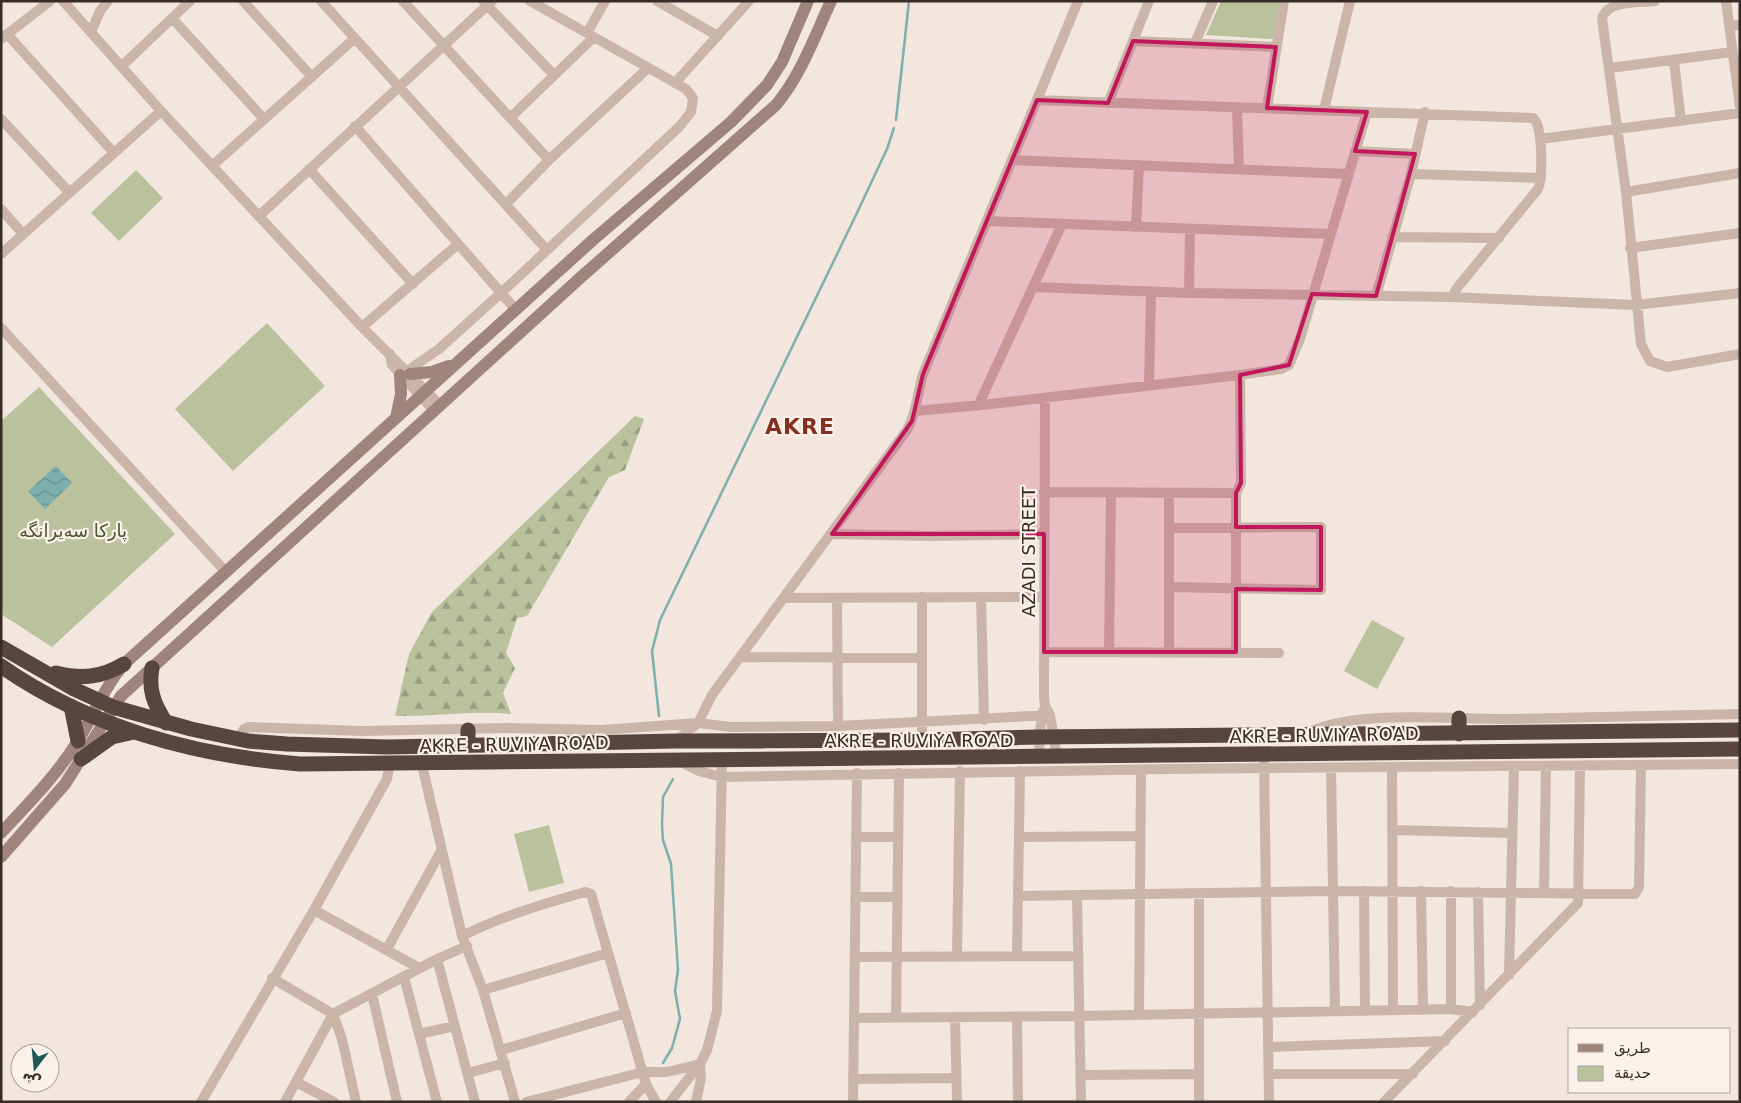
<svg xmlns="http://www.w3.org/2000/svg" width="1741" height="1103" viewBox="0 0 1741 1103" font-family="'DejaVu Sans',Cairo,sans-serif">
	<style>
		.green { fill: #b9c19d }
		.forest { fill: url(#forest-firs) }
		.water { fill: url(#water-waves) }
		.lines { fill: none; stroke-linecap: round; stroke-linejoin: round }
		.stream { stroke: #7dafac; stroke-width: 2.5 }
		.street { stroke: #cbb5a9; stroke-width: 10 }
		.secondary { stroke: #9e847b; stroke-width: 12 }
		.highway { stroke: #594540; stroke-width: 15 }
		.marked { fill: #c2185b; fill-opacity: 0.2; stroke: #c2185b; stroke-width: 4; stroke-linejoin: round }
		.labels { text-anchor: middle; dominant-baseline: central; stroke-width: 4.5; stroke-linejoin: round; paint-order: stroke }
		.park-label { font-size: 18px; fill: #4b562d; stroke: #faf1ea }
		.street-label { font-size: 18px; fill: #382c29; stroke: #faf1ea }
		.district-label { font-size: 22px; font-weight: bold; letter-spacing: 1px; fill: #863022; stroke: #faf1ea }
	</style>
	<defs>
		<pattern id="forest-firs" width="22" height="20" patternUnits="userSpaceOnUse" patternTransform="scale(1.25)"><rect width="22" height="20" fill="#b9c19d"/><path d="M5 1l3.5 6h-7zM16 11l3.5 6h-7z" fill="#979d80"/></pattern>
		<pattern id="water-waves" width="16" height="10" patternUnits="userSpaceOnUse" patternTransform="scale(1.25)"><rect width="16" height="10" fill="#7dafac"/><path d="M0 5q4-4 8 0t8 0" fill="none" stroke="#678f8c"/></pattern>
	</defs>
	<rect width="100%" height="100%" fill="#f2e6de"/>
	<path class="green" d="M1221,1H1280L1274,39L1206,35Z
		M136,170L163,198L119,241L91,213Z
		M267,323L325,386L233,471L175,409Z
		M39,387L175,534L52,647L1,614V421Z
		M1372,620L1405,638L1377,689L1344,671Z
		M549,825L564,883L529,892L514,834Z"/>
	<path class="forest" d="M635,416L644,419L625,470L609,477L527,616L517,618L506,653L515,668L503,693L511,714C472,710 434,717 395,716L409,654L432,612Z"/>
	<path class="water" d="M56,466L72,483L45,509L28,491Z"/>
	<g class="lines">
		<path class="stream" d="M896,120L909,1
			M659,716L652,651L660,620L856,215L887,149L894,128
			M663,1063L672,1048L680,1019L675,991L678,970L671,864L663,840L662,825L663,797L673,779"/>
		<path class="street" d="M63,1L161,111L362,327L440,405
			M243,1L312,77
			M321,1L547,250
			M403,1L549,160
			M657,1L718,36
			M1655,1C1640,3 1606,0 1602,19L1626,192L1641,344L1650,361L1667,367L1740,354
			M1726,1L1740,107
			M484,2L554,75
			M172,18L264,119
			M1729,26L1740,25
			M91,32L100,11L108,1
			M587,33L605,1
			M7,34L114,153
			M1,39L50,1
			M1133,41L1276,47
			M1195,43L1213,1
			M1674,61L1681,121
			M122,66L190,1
			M1610,68L1732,52
			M675,83L749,1
			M1037,100L1533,118C1543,124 1543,178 1538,189L1457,288L1452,297
			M1108,103L1149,1
			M1237,107L1239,169
			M1267,108L1284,1
			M1324,110L1350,1
			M511,117L594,37
			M1,119L69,192
			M355,126L516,310
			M1540,139L1740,113
			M1355,151L1415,154
			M1012,160L1348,174
			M213,165L354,39
			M309,169L413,284
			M1411,174L1541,178
			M1626,192L1740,173
			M506,204L549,160L648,68
			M1,209L23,234
			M259,216L492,1
			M987,221L1330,234
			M1136,227L1139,165
			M1392,237L1499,238
			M1630,248L1740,233
			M1,254L161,111
			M1033,287L1189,293L1452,297L1636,305L1740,293
			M1189,293L1190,229
			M1376,296L1411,174L1425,112
			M362,327L457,245
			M1,328L226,572
			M390,354L392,365L434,411
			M407,371L439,349L501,293L679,127L691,112L693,98L686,89L530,1
			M1149,385L1151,292
			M1045,398L1044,697L1045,706L1050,715L1057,758
			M978,406L1062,224
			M916,411L991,404L1240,375L1281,369L1289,365L1300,339L1367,112
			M1044,492L1236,493
			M832,534L931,536L1044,534
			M1169,587L1321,590V527L1169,528
			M981,597L984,720
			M785,598L1044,597
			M837,598L838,726
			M1044,652L1279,653
			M1109,652L1111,493
			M1169,652V493
			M1236,652V493L1241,483L1240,375
			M740,657L922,658
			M1310,732C1358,709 1454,720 1509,719C1586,718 1663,715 1740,714
			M237,739L244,729L249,727L362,731L504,728L601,730L698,723L731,727L838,726L1050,715
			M922,740V597
			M676,741L698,723L712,695L907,430C917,412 917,394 923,374L1078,1
			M1040,758L1039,737L1043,711
			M679,761L699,771L722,777L1166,769L1740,764
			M1264,763L1269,1102
			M422,765L462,936L483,990L515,1102
			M1392,767L1393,1010
			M1331,768L1335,1011
			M1392,830L1511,833
			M856,837H898
			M1020,837L1140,836
			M1364,891L1365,1011
			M1421,891L1423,1010
			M1478,892L1480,1005
			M1199,893V1102
			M1544,893L1546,767
			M1077,895L1081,1102
			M1019,896L1332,891L1635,894L1639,887L1641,766
			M855,897H897
			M314,910L419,968
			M462,936C502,916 543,904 585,892L591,894L646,1084L656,1102
			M387,949L441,851
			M957,956L960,771
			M1017,956L1020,771
			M855,957L1078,956
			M437,959L475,1102
			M1509,975L1514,767
			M404,977L437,1102
			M272,978L333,1014L342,1039L356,1102
			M483,990L608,953
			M372,994L397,1102
			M1451,1009V891
			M1139,1015L1141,770
			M955,1017L957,1102
			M1017,1017L1018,1102
			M854,1018L1079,1016L1451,1009L1473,1012
			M896,1018L899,773
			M419,1034L455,1026
			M1268,1047L1445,1041
			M501,1050L626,1013
			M468,1073L505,1063
			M1269,1074H1413
			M1081,1075L1199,1074
			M853,1079L956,1078
			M296,1082L334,1102
			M201,1102L314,910L387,779L390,764
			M285,1102L333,1014L437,959L467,946
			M526,1102L643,1072H667L700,1064
			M629,1102L646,1084
			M670,1102L700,1064L707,1050L717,1011L722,760
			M696,1102L701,1078L700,1064
			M853,1102L857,773
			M1384,1102L1578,903L1580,766"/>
		<path class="secondary" d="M410,374L432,372L449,366
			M396,418L401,394L400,375
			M1,833C28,804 55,777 76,744C93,717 103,689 124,664L594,239L731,122L767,85L782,62L808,1
			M1,857L65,784L121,696L580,278L776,105C801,75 815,36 831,1"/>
		<path class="highway" d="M1,647L74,689L113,707L191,729L248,741L287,744L387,747L676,741L922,740L1039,737L1740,730
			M1,666C88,727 195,756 300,764L1740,749
			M152,668C148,690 154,704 166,723
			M56,673C81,679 101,678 124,664
			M71,706L78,741
			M1459,718V734
			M468,745V730
			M81,759L112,737L134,732"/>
	</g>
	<path class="marked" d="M1133,41L1276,47L1267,108L1367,112L1355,151L1415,154L1376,296L1312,294L1289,365L1240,375L1241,483L1236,493V527H1321V590L1236,589V652H1044V534H832L912,421L923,374L1037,100L1108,103Z"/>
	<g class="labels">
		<g class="park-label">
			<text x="73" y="530">پارکا سەیرانگه</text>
		</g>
		<g class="street-label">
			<text transform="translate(1028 552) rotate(-90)">AZADI STREET</text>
			<text transform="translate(1324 735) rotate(-1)">AKRE - RUVIYA ROAD</text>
			<text x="919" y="740">AKRE - RUVIYA ROAD</text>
			<text transform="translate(514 744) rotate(-1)">AKRE - RUVIYA ROAD</text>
		</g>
		<g class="district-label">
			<text x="800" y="426">AKRE</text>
		</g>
	</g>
	<rect width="1741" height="1103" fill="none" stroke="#382c29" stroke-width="5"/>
	<rect x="1568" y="1028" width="162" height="65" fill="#faf1ea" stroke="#aca29d"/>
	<rect x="1578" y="1044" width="25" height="8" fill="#9e847b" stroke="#aca29d"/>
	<text x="1614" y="1053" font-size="15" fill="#382c29">طريق</text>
	<rect x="1578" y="1066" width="25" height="15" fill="#b9c19d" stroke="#aca29d"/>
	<text x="1614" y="1078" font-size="15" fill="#382c29">حديقة</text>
	<g transform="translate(35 1068) rotate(196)"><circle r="24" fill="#faf1ea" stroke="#aca29d"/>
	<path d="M0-4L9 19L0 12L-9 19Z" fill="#1f5957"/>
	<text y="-8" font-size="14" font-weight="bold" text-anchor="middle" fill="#382c29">ش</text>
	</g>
</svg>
